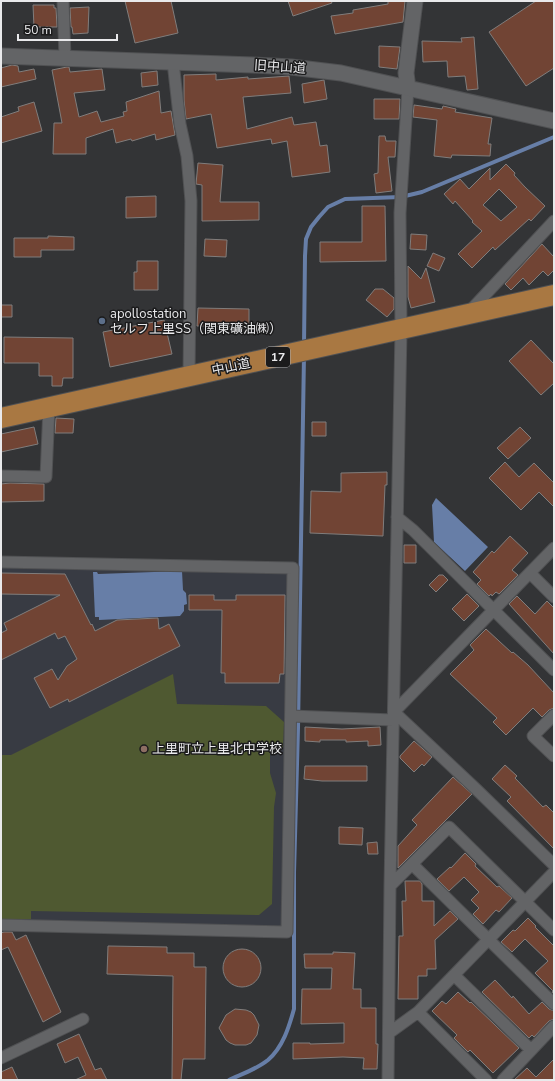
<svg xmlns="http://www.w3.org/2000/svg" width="555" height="1081" viewBox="0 0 555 1081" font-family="'Nunito Sans','Noto Sans JP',sans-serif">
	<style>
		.built { fill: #383b43 }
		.green { fill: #4f5931 }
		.water { fill: #677ea7 }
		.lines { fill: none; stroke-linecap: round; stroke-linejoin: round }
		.stream { stroke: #677ea7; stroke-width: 4 }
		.building { fill: #714434; stroke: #807d7c; fill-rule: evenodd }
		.street-casing { stroke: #505153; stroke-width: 13 }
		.secondary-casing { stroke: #505153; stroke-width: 17 }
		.highway-casing { stroke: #505153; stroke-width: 22 }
		.street { stroke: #636466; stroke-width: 11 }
		.secondary { stroke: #636466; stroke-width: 15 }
		.highway { stroke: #a97842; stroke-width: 20 }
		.service-dot { fill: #5c6f8a; stroke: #1b1b1c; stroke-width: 1.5 }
		.education-dot { fill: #8d6e63; stroke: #1b1b1c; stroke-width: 1.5 }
		.labels { text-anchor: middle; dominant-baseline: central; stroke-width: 3; stroke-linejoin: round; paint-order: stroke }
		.shield { fill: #1b1b1c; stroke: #ababad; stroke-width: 1 }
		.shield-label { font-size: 12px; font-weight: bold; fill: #e9e9eb }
		.street-label { font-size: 13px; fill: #e9e9eb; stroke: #1b1b1c }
		.poi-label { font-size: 13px; fill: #e9e9eb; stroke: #1b1b1c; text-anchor: start }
	</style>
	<rect width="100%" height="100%" fill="#333436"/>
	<path class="built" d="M1,566L283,572L289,576L284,923L280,927L1,921Z"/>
	<path class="green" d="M173,674L177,704L266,706L284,722L283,748L270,752V773L276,793L274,807L272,904L259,915L31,911V919H1V755H11Z"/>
	<path class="water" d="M436,498L488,547L465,571L434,542L432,505Z
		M182,571L183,590L186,593L187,604L184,605V611L180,616L99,620V617H95L93,572H97L98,574Z"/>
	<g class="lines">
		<path class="stream" d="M304,345L305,256L306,239L311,227L319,217L328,207L345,199L401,197L422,192L554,137
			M229,1080C242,1074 257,1069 268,1060C283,1047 289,1027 294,1009V873L298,728L304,355"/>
	</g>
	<path class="building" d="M125,1H171L178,33L135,43Z
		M288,1H331L332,3L293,16Z
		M388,1H405L403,22L335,34L331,16L353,13V10L388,4Z
		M536,1H554V68L526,86L489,32Z
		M33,5H54V8H56L57,27H34Z
		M89,7L88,33L73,34L72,27H71L70,8Z
		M474,37L478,89L467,90L465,76L448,77L447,61L423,62L422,41L462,42L461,38Z
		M379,46L400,47L397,69L379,67Z
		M12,65L18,66L19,72L34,69L36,79L1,87V68Z
		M67,67H69L70,72L102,69L105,90L74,93L79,117L97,111L101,122L124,116L123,112L127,111L126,102L159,91L161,113L171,111L175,135L156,140L155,134L132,141L131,139L116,143L113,129L86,138V154H53L54,123H62L52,70Z
		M157,71L158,85L142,87L141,73Z
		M216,74V80L248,77V79L289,76L291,93L243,97L247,129L292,117L294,125L316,122L320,146L327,145L330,172L292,177L287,141L272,144L271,139L217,148L211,114L186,119L184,100V75Z
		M324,80L327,99L304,103L302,84Z
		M374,99H400L399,119H374Z
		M34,102L42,131L1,143V117L19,111L18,107Z
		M414,105L442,109L443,106L456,109L455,112L492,118L488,144H491L490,156L452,155L451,158L434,156L437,120L413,117Z
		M379,136H385L386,141H396L395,157H388L392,191L376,193L374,174L378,173Z
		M198,163L223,165L220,202H259V220L202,221V185L196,184Z
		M506,164L515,173L514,175L525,187L545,206L531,221L529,219L495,250L493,247L472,268L458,254L482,231L472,222L473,221L455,201L453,204L444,194L460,179L469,189L490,168V180ZM499,189L517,207L501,221L483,205Z
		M156,196V217L126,218V197Z
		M362,206H385L386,261L320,262V242H362Z
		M411,234L427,235L426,250L410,249Z
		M48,236L74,237V250H41V257H14V238H48Z
		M205,239L227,240L226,257L204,256Z
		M542,244L554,257V270L548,276L543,271L529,285L523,278L511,290L505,284Z
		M433,253L445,258L439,271L427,266Z
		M137,261H158V290H134V272H137Z
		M408,266L421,279L426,268L435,302L411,308L408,297Z
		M375,289H383L394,298V309L387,317L366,300Z
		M1,305H12V317H1Z
		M198,308L249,309V327L197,326Z
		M164,320L172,354L110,367L103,332Z
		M4,337L73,338V378H63L62,386H52V376H39V363H4Z
		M531,340L554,364V383L541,395L509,361Z
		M56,418L74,419L73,433H55Z
		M312,422H326V436H312Z
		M34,427L38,444L1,452V434Z
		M520,427L531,438L508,459L497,448Z
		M505,462L519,477L534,463L554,483V507L539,492L521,510L489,478Z
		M387,472V485H385L383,536L310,533L311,491L341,492V473Z
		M10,483L44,484V501L1,502V484Z
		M510,536L528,553L512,570L518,575L499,594L496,592L492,596L491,594L489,596L477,584L481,580L473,572L492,551L494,553Z
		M404,545H416V563H404Z
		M1,573L65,574L91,625L92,624L95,631L117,620L158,618L159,629L169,624L180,646L69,702L68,699L50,708L34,678L52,669L58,680L67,666L77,659L65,636L58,639L55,633L1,660V633L7,630L4,623L60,595L1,594Z
		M439,575H443L448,580L436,592L429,585Z
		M467,594L479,606L464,621L452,609Z
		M189,595H214V600H236V595H285L284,674H280L279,683H225V673H221L222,610H189Z
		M517,596L535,614L547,601L554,608V654L509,604Z
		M486,629L512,653L513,652L528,665L554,693V708L549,710L542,717L533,708L506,735L493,722L497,718L450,674L474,650L470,645Z
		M305,727L342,729L380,727L381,745L368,746V741L346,742V740H320V742L305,741Z
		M414,741L432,757L424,766L422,764L414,772L400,758V756Z
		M505,765L517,776L515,778L543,807L546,805L554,813V849L507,801L511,797L492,779Z
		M305,766H367V781H322L304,779Z
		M453,777L472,794L398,868V846L417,825L412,820Z
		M339,827L363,828L362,845L339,844Z
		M377,842L378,854H368L367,843Z
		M465,853L476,864L475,866L497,887L499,886L512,898L499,912L496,910L483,924L473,914L479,908L471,900L479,892L464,877L449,891L437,879L450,867L451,868Z
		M405,881H420L422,884V901H434V926L450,911L458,919L435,940L436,969H427V976H418V999H398L399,936H403L402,901H406Z
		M528,918L536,926L535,927L554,946V994L552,992L553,991L535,973L548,961L525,939L512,952L501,942L513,930L515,931Z
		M4,932H12L16,940L26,935L61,1012L43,1022L8,947L1,950V933Z
		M108,946L167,947V953H194V967H206L205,1059H183L181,1080H172L173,976L107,974Z
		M223 968a19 19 0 1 1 38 0a19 19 0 1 1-38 0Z
		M333,952L355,953L353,989H361V1008H376V1044H378L377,1069H363L364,1058L343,1057L293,1059V1043H310V1044L344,1043V1023L301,1024L302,989H331L332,968H305L304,954H333Z
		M495,980L512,998L513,996L529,1014L542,1002L549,1009L554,1011V1019L549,1021L534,1037L532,1035L529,1038L482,992Z
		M458,992L470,1003L471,1002L519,1048L493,1073L470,1050L468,1052L454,1038L457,1035L432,1011L442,1001L446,1004Z
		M235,1009L246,1010L251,1012L254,1015L259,1025L257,1035L251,1043L246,1045H235L230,1043L226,1040L219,1028L226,1015Z
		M79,1034L95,1070L101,1068L107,1080H75L86,1075L78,1057L65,1063L57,1044Z
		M554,1059V1080H514L527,1068L536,1077Z
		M12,1067L18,1080H1V1072Z"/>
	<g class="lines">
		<g class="street-casing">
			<path id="street" d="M63,1L65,58
				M173,62L180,124L187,156L191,201L189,376
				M469,312L554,221
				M1,476L46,477L49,407
				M397,517L413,530L554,670
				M554,548L394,712L476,789L554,865
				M1,562L293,568L287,932L1,925
				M530,573L554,597
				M554,715L533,736L554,756
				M291,716L393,720
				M412,864L554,1004
				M390,886L449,827L554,930
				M454,975L531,1050
				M418,1012L486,1080
				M389,1033L418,1012L554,872
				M1,1058L83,1019
				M388,1080L390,886L401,330L400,213L408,88
				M503,1080L554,1026"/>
		</g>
		<g class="secondary-casing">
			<path id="secondary" d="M1,56L253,65L291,67L341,73L554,121
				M408,88L406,73L415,1"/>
		</g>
		<g class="highway-casing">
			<path id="highway" d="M1,418L554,295"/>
		</g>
		<use href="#street" class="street"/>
		<use href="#secondary" class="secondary"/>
		<use href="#highway" class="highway"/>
	</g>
	<circle class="service-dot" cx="102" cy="321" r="4"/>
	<circle class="education-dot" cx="144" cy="749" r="4"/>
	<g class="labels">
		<rect class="shield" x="266" y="347" width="24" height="20" rx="3"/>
		<g class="shield-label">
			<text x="278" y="357">17</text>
		</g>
		<g class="street-label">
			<text transform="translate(280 67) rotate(4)">旧中山道</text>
			<text transform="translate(231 367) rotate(-12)">中山道</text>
		</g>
		<g class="poi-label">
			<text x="110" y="314">apollostation<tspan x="110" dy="15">セルフ上里SS（関東礦油㈱）</tspan></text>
			<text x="152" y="749">上里町立上里北中学校</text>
		</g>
	</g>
	<rect width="555" height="1081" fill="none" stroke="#e9e9eb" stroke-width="4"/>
	<path d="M18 34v6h99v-6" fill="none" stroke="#e9e9eb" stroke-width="2"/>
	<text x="24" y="34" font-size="12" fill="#e9e9eb" stroke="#1b1b1c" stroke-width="3" paint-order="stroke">50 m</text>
</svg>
